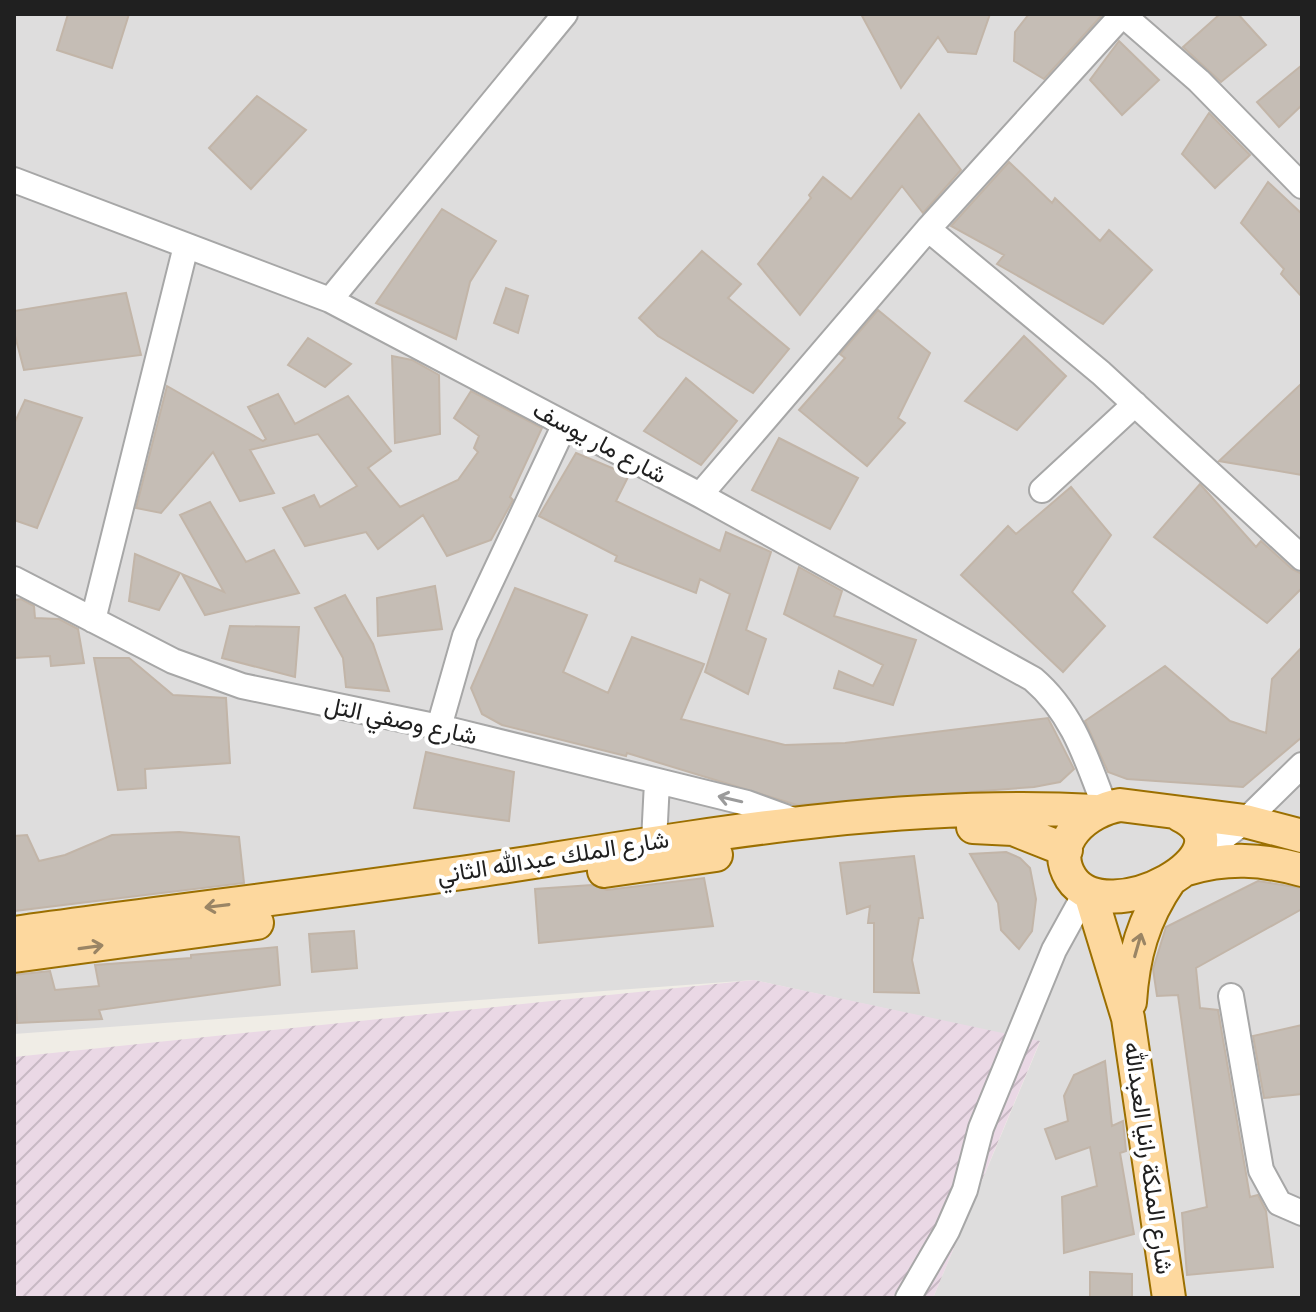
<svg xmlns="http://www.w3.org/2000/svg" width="1316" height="1312" viewBox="0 0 1316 1312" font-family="Cabin,Vazirmatn,sans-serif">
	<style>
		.residential { fill: #dedddd }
		.industrial { fill: url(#industrial-furrows) }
		.building { fill: #c5bdb5; stroke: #c2b5a8; stroke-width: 2 }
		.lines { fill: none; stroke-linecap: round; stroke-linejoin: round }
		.minor-casing { stroke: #a7a7a7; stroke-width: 28 }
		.major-casing { stroke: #9b6f00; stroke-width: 36 }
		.minor { stroke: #fff; stroke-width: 24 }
		.major { stroke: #fdd89e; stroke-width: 32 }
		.oneway { stroke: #9b9b9b }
		.oneway2 { stroke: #9a8565 }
		.labels { text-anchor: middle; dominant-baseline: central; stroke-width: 8; stroke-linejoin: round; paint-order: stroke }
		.street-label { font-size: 24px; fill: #202020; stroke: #fff }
	</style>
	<defs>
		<pattern id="industrial-furrows" width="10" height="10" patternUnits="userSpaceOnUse" patternTransform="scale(2)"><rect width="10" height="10" fill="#ead8e5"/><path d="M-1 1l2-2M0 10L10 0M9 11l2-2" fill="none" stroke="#c8b9c4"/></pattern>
	</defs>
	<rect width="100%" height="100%" fill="#f0ede6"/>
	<path class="residential" d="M14,14H1302V1298H933L1040,1042L754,980L14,1034Z"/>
	<path class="industrial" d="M754,980L1040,1041L933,1298H14V1057Z"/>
	<path class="building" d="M68,14H129L112,68L57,50Z
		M861,14H990L976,54L948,52L938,37L901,88Z
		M1029,14H1103L1044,79L1014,61L1015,32Z
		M1220,14H1238L1266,45L1221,82L1183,47Z
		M1119,41L1159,80L1122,115L1090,80Z
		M1302,65V105L1279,127L1257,102Z
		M257,96L306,130L251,189L209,148Z
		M1209,113L1250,155L1215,188L1182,154Z
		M919,114L961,170L923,213L902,186L800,315L758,264L811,198L809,195L823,177L851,199Z
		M1009,162L1052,203L1055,198L1100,241L1109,230L1152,270L1103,324L997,264L1004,255L951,226Z
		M1268,182L1302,214V297L1281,274L1284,269L1241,223Z
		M442,209L496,241L470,282L456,339L376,303Z
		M702,251L741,284L728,298L789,349L753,393L658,336L639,318Z
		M506,288L528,296L518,333L494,323Z
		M126,293L141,355L24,370L14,332V311Z
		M878,310L930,353L898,418L905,423L867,466L799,410L845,358L840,354Z
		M1024,336L1066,376L1017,430L965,401Z
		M308,338L351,364L325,387L288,365Z
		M392,356L412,360L439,375L440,434L395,443Z
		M686,378L737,421L701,465L644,431Z
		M1302,383V475L1219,461Z
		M167,386L263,441L266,439L248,407L278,394L295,424L348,396L391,451L368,468L400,507L458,480L478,452L474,448L479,436L454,418L471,391L542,428L510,497L513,500L491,540L447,556L423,515L378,549L366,532L305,546L283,508L314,495L320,507L357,486L318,434L250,450L274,493L240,501L213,452L161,513L136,508Z
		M25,400L82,418L37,528L14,520V424Z
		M779,438L858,478L830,529L752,490Z
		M576,453L629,475L616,501L720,551L726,532L771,552L746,630L766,639L748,694L705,672L730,594L700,579L696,593L615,561L617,556L539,516Z
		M1200,484L1256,547L1261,541L1292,569L1302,574V588L1267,623L1154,537Z
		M1071,487L1111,535L1072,592L1105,626L1063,672L961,575L1008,526L1016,534Z
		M210,502L246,562L274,550L299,593L205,615L182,574L224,592L180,515Z
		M135,554L180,573L159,610L129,601Z
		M799,567L842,591L834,616L916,640L893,705L834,688L839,671L873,686L883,665L784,614Z
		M435,586L442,629L378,636L377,598Z
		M515,588L587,615L563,672L608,693L632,637L704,664L681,719L785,745L845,743L1048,718L1074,769L1060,782L1034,787L797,805L627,753L626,756L502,725L482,714L471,688Z
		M345,595L373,644L389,691L346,687L343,658L315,608Z
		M21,599L34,606L35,618L59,619L78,629L84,663L51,666L50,656L14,658V600Z
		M230,626L299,627L295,677L222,658Z
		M1302,647V737L1243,787L1127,779L1108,772L1085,721L1165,666L1230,721L1266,733L1272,679Z
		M94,658H129L173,695L226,698L230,763L145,769L146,788L118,790Z
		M426,752L514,772L509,821L414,808Z
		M179,832L239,837L244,883L14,911V836L27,835L39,861L65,855L112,835Z
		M1006,852L1020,858L1030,868L1036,899L1032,931L1019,949L1001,930L998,903L970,854Z
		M914,856L923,918H919L912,960L919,993L874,992V923H868L870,906L847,914L840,863Z
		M704,878L713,926L539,943L535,889L592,885L607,890Z
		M1258,881L1302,888V909L1196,968L1200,1008L1218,1010L1250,1197L1258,1195L1266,1211L1273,1267L1187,1275L1182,1213L1207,1207L1178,995L1157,996L1153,969L1166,927Z
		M354,931L357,968L312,972L309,934Z
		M277,947L280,985L99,1010L102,1019L17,1023L14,975L50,971L55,990L99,986L95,965L191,958V955Z
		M1302,1025V1094L1264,1098L1253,1036Z
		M1105,1061L1112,1126L1123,1121L1126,1151L1120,1153L1134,1234L1064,1253L1062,1197L1097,1186L1090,1147L1056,1159L1045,1129L1068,1121L1064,1096L1074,1075Z
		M1090,1272L1132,1274V1298H1090Z"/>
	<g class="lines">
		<g class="minor-casing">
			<path id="minor" d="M1122,14L1199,81L1302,186
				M14,180L330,300L700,495L1033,679C1073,713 1087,760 1105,807
				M928,229L1101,373L1302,558
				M330,300L565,14
				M1042,490L1135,404
				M700,495L928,229L1123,14
				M14,579L173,661L242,686L439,727L747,803L799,822
				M93,620L186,246
				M439,727L465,636L565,424
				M654,841L657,782
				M1197,858L1245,821L1302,765
				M1231,996L1261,1170L1279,1203L1302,1213
				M908,1298L947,1231L965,1190L981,1128L1054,950L1086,892"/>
		</g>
		<g class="major-casing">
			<path id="major" d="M1180,815C1256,852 1106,933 1071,878C1048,842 1088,810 1120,805L1245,821L1302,836
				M973,827L1013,829L1066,850
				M1187,869C1227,857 1262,859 1302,870
				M604,871L716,855
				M1090,893L1128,1018L1169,1298
				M14,933C192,908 370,888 547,860C728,831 911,801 1095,811
				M14,956L257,923
				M1130,1002C1133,956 1143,919 1170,880"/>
		</g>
		<use href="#minor" class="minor"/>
		<use href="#major" class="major"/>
	</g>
	<defs><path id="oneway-shaft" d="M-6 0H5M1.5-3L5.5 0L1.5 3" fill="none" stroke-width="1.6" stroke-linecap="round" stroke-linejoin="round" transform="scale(2)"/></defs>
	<use class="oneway" href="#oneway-shaft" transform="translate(730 799) rotate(-167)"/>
	<g class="oneway2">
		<use href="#oneway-shaft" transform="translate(217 906) rotate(173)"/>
		<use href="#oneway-shaft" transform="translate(1138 945) rotate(-74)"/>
		<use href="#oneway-shaft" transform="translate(91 947) rotate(-8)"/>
	</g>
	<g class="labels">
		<g class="street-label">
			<text transform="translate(600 442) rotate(28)">شارع مار يوسف</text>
			<text transform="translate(401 720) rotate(12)">شارع وصفي التل</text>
			<text transform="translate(553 857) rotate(-9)">شارع الملك عبدالله الثاني</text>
			<text transform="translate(1149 1158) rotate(82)">شارع الملكة رانيا العبدالله</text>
		</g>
	</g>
	<rect width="1316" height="1312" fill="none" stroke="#202020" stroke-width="32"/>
</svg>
